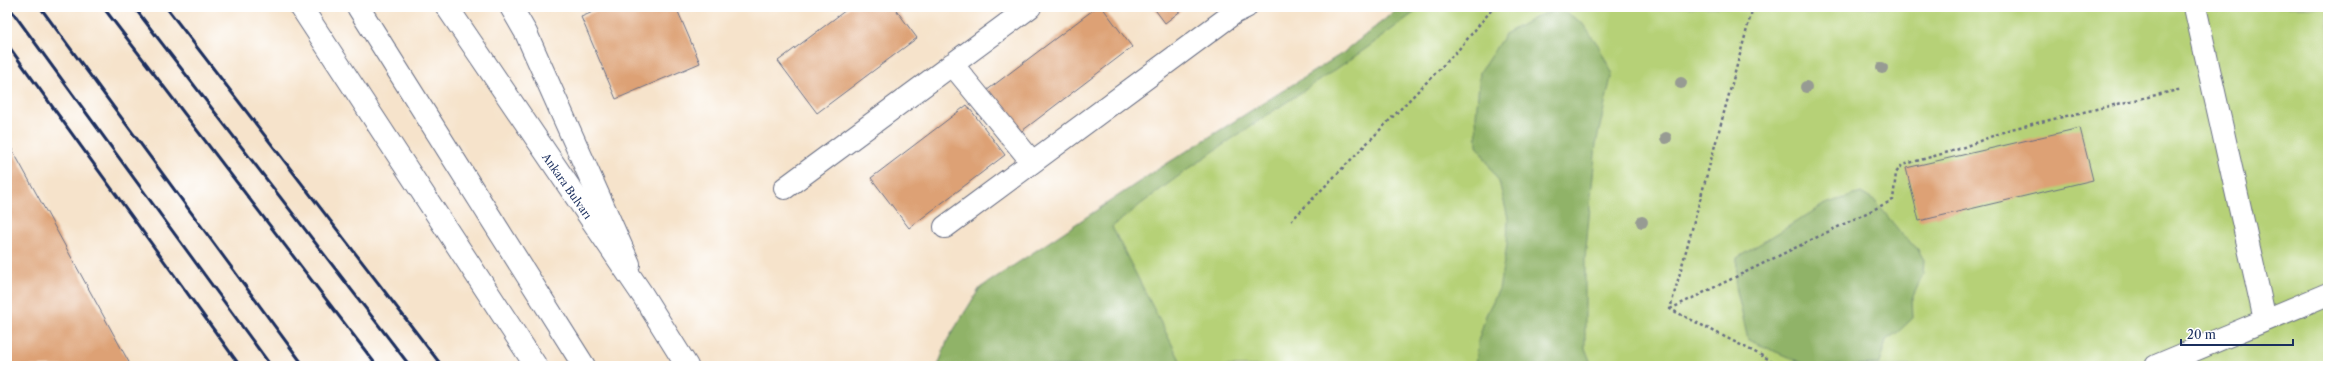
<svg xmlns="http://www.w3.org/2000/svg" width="2335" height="373" viewBox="0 0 2335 373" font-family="'Libre Caslon Text',serif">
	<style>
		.green { fill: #b6d177; stroke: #68806a }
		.forest { fill: #90b368; stroke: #567163 }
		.building { fill: #dda174 }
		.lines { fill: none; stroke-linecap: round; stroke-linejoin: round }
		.minor-casing { stroke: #686e84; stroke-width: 24 }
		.major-casing { stroke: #686e84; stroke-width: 24 }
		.path { stroke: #686e84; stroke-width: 2.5; stroke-dasharray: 3 3; stroke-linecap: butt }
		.minor { stroke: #fff; stroke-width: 22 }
		.major { stroke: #fff; stroke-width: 22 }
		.rail { stroke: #1b2f5e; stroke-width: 3 }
		.tree { fill: #979b93 }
		.labels { text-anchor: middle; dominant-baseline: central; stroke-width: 3; stroke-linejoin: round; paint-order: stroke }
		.street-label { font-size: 11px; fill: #1b2f5e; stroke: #fff }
	</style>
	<rect width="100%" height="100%" fill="#fff"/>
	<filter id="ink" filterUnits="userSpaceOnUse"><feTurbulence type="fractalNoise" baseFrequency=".025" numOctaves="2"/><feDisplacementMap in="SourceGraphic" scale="8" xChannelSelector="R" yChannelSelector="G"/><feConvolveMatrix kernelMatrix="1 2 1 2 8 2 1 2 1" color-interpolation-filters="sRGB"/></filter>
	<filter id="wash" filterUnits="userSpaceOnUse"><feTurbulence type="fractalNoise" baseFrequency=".012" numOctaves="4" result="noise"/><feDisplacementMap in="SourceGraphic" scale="16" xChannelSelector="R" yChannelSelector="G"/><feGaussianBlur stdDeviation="0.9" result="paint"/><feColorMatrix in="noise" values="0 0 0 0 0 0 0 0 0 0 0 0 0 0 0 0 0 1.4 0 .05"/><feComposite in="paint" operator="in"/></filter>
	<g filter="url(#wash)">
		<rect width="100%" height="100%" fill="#f6e3cb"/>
		<path class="green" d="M1400,7H2328V366H938L948,339L980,288L1160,168L1343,53Z"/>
		<path class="forest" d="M1400,7H1422C1398,24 1375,43 1351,59C1270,114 1188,165 1112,227L1183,366H938L948,339L980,288L1160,168L1343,53Z
			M1561,9L1582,23L1598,45L1612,73L1596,144L1585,259V348L1592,366H1476L1478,341L1486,315L1499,289L1507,245L1508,218L1499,182L1477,145L1476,116L1480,72L1505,34L1538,16Z
			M1861,193L1876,202L1905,238L1917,248L1924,260L1923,274L1912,299L1913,318L1898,332L1886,340L1879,364L1809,366L1748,340L1736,287L1737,258L1825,204Z"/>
		<g id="blocks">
			<path class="building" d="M605,7H676L700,63L616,99L581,17Z
				M850,7H894L917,38L817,113L778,61Z
				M1097,7H1102L1132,47L1018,134L986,91Z
				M1153,7H1186L1165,23Z
				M967,105L1005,155L909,228L871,178Z
				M2080,128L2093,180L1919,221L1906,168Z
				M7,140L131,366H7Z"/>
		</g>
	</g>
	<g filter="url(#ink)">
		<use href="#blocks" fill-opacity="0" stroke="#686e84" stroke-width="1"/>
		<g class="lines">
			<g class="minor-casing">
				<path id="minor" d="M301,7L536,366
					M511,7L526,33L629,264
					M2195,7L2265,320
					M952,64L1032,162
					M785,188L1030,7
					M945,227L1234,13L1246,7
					M2156,366L2328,294"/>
			</g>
			<g class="major-casing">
				<path id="major" d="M358,7L584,366
					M447,7L642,294L687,366"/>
			</g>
			<path class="path" d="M1753,7L1670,309L1782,366
				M1291,221L1459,49L1494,7
				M1670,309L1893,200L1896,173L1902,165L1956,150L2011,129L2182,89"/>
			<use href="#minor" class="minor"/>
			<use href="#major" class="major"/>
			<path class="rail" d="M9,7L271,366
				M40,7L304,366
				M103,7L377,366
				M134,7L410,366
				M166,7L442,366
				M7,44L240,366"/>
		</g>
		<g class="tree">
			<circle cx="1882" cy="68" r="6"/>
			<circle cx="1681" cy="83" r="6"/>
			<circle cx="1806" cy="87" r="6"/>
			<circle cx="1666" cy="138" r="6"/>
			<circle cx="1642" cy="222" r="6"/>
		</g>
	</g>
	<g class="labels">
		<g class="street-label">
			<text transform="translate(567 186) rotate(55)">Ankara Bulvarı</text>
		</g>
	</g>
	<rect width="2335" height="373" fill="none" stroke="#fff" stroke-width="24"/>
	<path d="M2181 339v6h112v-6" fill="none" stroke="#1b2f5e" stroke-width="2"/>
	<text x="2187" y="339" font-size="12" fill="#1b2f5e" stroke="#ffffff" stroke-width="3" paint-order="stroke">20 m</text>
</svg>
